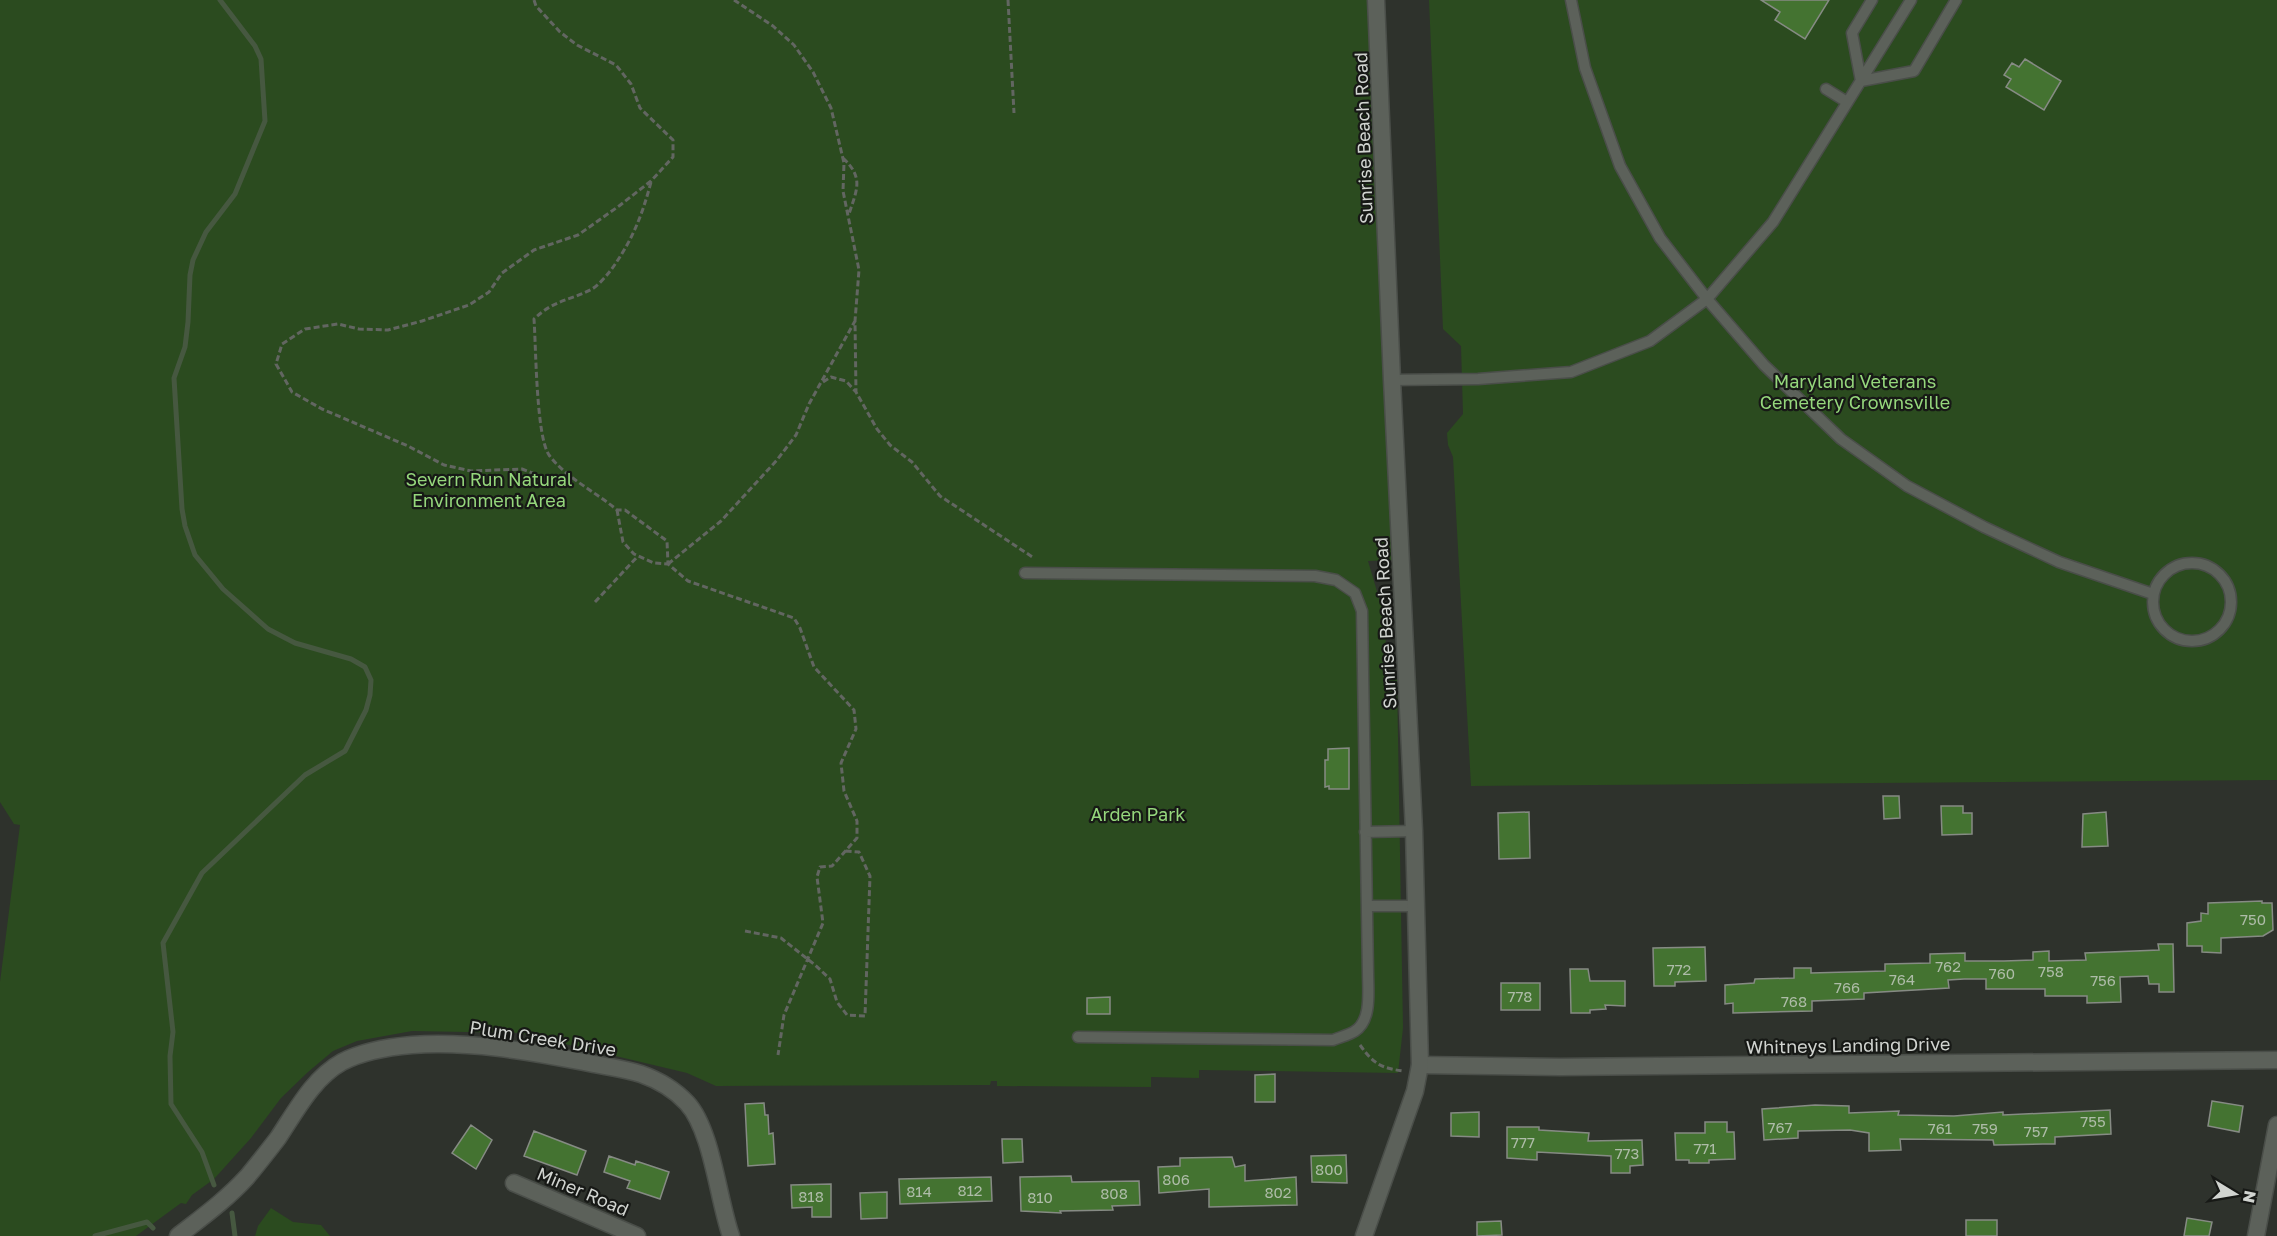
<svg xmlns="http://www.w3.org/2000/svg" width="2277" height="1236" viewBox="0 0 2277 1236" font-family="'Golos Text',sans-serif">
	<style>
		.green { fill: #2b4b1f }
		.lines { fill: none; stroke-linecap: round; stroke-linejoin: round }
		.stream { stroke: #465840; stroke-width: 5 }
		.building { fill: #447331; stroke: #868b84; stroke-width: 1.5 }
		.service-casing { stroke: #4a4e49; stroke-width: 13 }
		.minor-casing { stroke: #4a4e49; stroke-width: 19 }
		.tertiary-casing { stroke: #4a4e49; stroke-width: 19 }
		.path { stroke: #626661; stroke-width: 3; stroke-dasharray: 6 3; stroke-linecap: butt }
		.service { stroke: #5c615a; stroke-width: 10 }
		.minor { stroke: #5c615a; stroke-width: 16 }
		.tertiary { stroke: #5c615a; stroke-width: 16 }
		.labels { text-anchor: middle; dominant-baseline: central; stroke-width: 4.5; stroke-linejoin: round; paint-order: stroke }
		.number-label { font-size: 15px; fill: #aebca8 }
		.street-label { font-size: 18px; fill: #d1d4d0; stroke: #171916 }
		.park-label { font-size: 18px; fill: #95d77c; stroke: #171916 }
	</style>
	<rect width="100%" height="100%" fill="#2e322c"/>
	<path class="green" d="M0,0H1370L1393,560L1368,561L1384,615L1388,677L1397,679L1403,1028L1398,1073L1199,1070V1078L1151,1077V1087L997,1086V1081H991L990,1085L716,1086L687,1073L519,1033L412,1031L357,1041L333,1051L308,1072L281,1098L251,1138L214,1179L192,1195L186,1204L181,1203L136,1236H0V982L20,825L14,824L0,802Z
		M1429,0H2277V780L1471,786L1453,457L1448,445L1447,433L1463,414L1461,346L1443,329Z
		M271,1208L293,1222L321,1225L330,1236H255L258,1226Z"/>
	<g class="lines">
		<path class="stream" d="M214,1185L202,1152L171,1104L170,1056L173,1032L163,943L202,873L305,775L345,751L366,710L370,695L371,680L365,667L351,659L295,643L268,629L223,589L195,555L185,526L182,509L174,378L185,347L188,322L190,275L193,260L206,232L235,194L265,121L261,59L255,46L220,0
			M232,1213L235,1236
			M95,1236L147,1222L153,1228"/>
	</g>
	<path class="building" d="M1761,0H1829L1805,39L1775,20L1780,12Z
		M2025,59L2061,81L2044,110L2006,87L2011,79L2004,75L2012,63L2019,67Z
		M1349,748V789H1329V786L1325,787V760H1328V749Z
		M1883,796H1899L1900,818L1884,819Z
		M1941,806H1963V813H1972V834L1942,835Z
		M1529,812L1530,858L1499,859L1498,813Z
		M2106,812L2108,846L2082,847L2083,814Z
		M2262,901V903H2272L2273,930L2263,936L2221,938V953L2202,952V946H2187V923L2201,921V913L2208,914V903Z
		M2158,944H2173L2174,992H2159V984H2149L2148,976L2120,977L2121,1002L2087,1003V996H2045V989H1986V979H1964L1948,980L1949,988L1864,993V999L1812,1001V1011L1733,1013V1003L1725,1004V985L1754,983L1755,979L1794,978V968H1811V973L1885,971V964L1930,963V954L1965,953V961H2004L2033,960V952L2049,951V961L2086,960L2085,953L2159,950Z
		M1705,947L1706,981L1675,982V986H1654L1653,948Z
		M1570,969H1588L1590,981H1625V1006L1605,1005L1606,1009L1590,1010V1013H1571Z
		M1501,983H1540V1010H1501Z
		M1110,997V1014H1087V998Z
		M1275,1074V1102H1255V1075Z
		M2212,1101L2243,1106L2239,1132L2208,1126Z
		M764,1103L765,1115H768L769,1134L773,1133L775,1164L748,1166L745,1104Z
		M1815,1105L1849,1106V1113L1899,1111L1898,1115L1954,1116L2003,1112V1115L2110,1110L2111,1134L2055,1137V1144H2043L1994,1145L1993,1140L1900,1139L1901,1150L1869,1151V1133L1850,1130L1798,1131V1138L1764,1140L1762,1109Z
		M1479,1112V1137L1451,1136V1113Z
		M1705,1122H1727V1132H1734L1735,1159L1709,1160V1163H1689V1160H1676L1675,1133H1705Z
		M471,1125L492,1140L476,1169L452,1153Z
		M1507,1127H1539V1130L1589,1133L1588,1141L1642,1140L1643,1165L1630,1166V1173H1611V1156L1537,1152V1160L1507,1158Z
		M534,1131L586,1151L577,1175L524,1156Z
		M1002,1139H1022L1023,1162L1003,1163Z
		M1346,1155L1347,1183L1312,1182L1311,1156Z
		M609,1156L635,1165L636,1161L669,1172L660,1199L627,1188L630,1181L604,1172Z
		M1232,1157L1235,1167L1245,1165V1181L1296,1177L1297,1205L1209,1207V1189L1159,1193L1158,1167L1180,1166V1158Z
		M1071,1176L1072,1182L1139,1181L1140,1205L1112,1206L1113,1210L1060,1211L1061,1213L1021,1211L1020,1177Z
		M991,1177L992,1201L900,1204L899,1179Z
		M831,1184V1217H812V1207L792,1208L791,1185Z
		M887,1192V1218L861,1219L860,1193Z
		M2187,1218L2212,1222L2209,1236H2184Z
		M1966,1220H1997V1236H1966Z
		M1501,1221L1502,1235L1477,1236V1222Z"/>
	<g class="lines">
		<g class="service-casing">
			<path id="service" d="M1571,0L1585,68L1620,166L1660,238L1707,299L1764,365L1841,439L1907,486L1984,527L2059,562L2153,594
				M1872,0L1852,33L1861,81L1914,71L1956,0
				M1826,89L1847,102
				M1392,380L1478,379L1571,372L1650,341L1707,299L1773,222L1911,0
				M2153 602a39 39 0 1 1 78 0a39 39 0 1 1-78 0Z
				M1025,573L1315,576L1336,580L1355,593L1362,611L1368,973C1368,991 1372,1020 1355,1031C1349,1035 1340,1037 1333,1040L1078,1037
				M1365,832L1414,831
				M1367,906H1415"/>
		</g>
		<g class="minor-casing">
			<path id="minor" d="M1420,1065L1560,1067L2277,1060
				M514,1183L637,1236
				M2256,1236L2277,1125"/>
		</g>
		<g class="tertiary-casing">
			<path id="tertiary" d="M178,1236C201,1218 226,1200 247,1177C257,1165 268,1151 278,1138C296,1111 313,1078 342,1062C363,1051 388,1047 412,1045C469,1041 528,1051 584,1062C602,1066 623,1068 641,1074C658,1080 675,1090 687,1103C712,1130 718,1199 731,1236
				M1364,1236L1415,1091L1420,1065L1414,831L1392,380L1376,0"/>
		</g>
		<path class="path" d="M534,0L536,6L560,32L577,45L616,65L631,84L640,108L673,140V157L651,181L619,206L578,235L534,250L502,273L489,292L469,305L422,321L388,330L359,329L338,324L305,329L282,344L276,364L292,392L322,409L408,446L444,465L471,471L522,469L543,477L563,479L571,475
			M734,0L773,26L794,45L813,72L831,108L844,163L843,191L859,270L855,321L856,392
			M1008,0L1014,113
			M843,158C864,178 857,189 849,214
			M651,182C642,216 632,241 611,270C606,276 599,285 592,289C570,301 555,299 534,319C536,346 536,436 549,455C566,478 596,492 617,510H625L667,541L668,564
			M823,382L831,377L846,381L856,392L877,429L890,445L912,462L940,496L1034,558
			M617,510L623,542L634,554L654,563L668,564L688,581L794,618L800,628L814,667L854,710L856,729L841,763L844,791L857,821V838L832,866L820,867L817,877L823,923L784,1015L778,1055
			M668,564L721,521L777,460L796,435L809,404L855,321
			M595,602L638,556
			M745,931L781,938L815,965L830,979L837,1002L847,1015L865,1016L870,876L859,852L845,851
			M1360,1045C1373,1063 1380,1068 1403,1071"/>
		<use href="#service" class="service"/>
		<use href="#minor" class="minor"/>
		<use href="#tertiary" class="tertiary"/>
	</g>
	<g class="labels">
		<g class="number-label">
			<text x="2253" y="919">750</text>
			<text x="1948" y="966">762</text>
			<text x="1679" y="969">772</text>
			<text x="2051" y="971">758</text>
			<text x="2002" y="973">760</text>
			<text x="1902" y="979">764</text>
			<text x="2103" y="980">756</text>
			<text x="1847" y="987">766</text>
			<text x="1520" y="996">778</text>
			<text x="1794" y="1001">768</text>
			<text x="2093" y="1121">755</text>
			<text x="1780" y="1127">767</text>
			<text x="1940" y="1128">761</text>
			<text x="1985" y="1128">759</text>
			<text x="2036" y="1131">757</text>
			<text x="1523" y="1142">777</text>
			<text x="1705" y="1148">771</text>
			<text x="1627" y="1153">773</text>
			<text x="1329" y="1169">800</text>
			<text x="1176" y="1179">806</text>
			<text x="970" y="1190">812</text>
			<text x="919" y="1191">814</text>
			<text x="1278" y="1192">802</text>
			<text x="1114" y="1193">808</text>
			<text x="811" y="1196">818</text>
			<text x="1040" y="1197">810</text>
		</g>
		<g class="street-label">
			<text transform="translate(1363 138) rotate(-92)">Sunrise Beach Road</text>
			<text transform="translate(1385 623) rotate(-93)">Sunrise Beach Road</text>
			<text transform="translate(543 1038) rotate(9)">Plum Creek Drive</text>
			<text transform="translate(1848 1045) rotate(-1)">Whitneys Landing Drive</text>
			<text transform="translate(583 1191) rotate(23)">Miner Road</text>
		</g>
		<g class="park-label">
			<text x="1855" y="381">Maryland Veterans<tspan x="1855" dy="21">Cemetery Crownsville</tspan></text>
			<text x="489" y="479">Severn Run Natural<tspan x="489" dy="21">Environment Area</tspan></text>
			<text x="1138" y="814">Arden Park</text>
		</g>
	</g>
	<g transform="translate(2235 1194) rotate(101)" stroke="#171916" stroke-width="4.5" paint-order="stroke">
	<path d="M0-4.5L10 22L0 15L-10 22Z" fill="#d1d4d0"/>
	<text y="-9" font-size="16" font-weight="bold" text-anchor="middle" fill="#d1d4d0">N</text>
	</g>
</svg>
